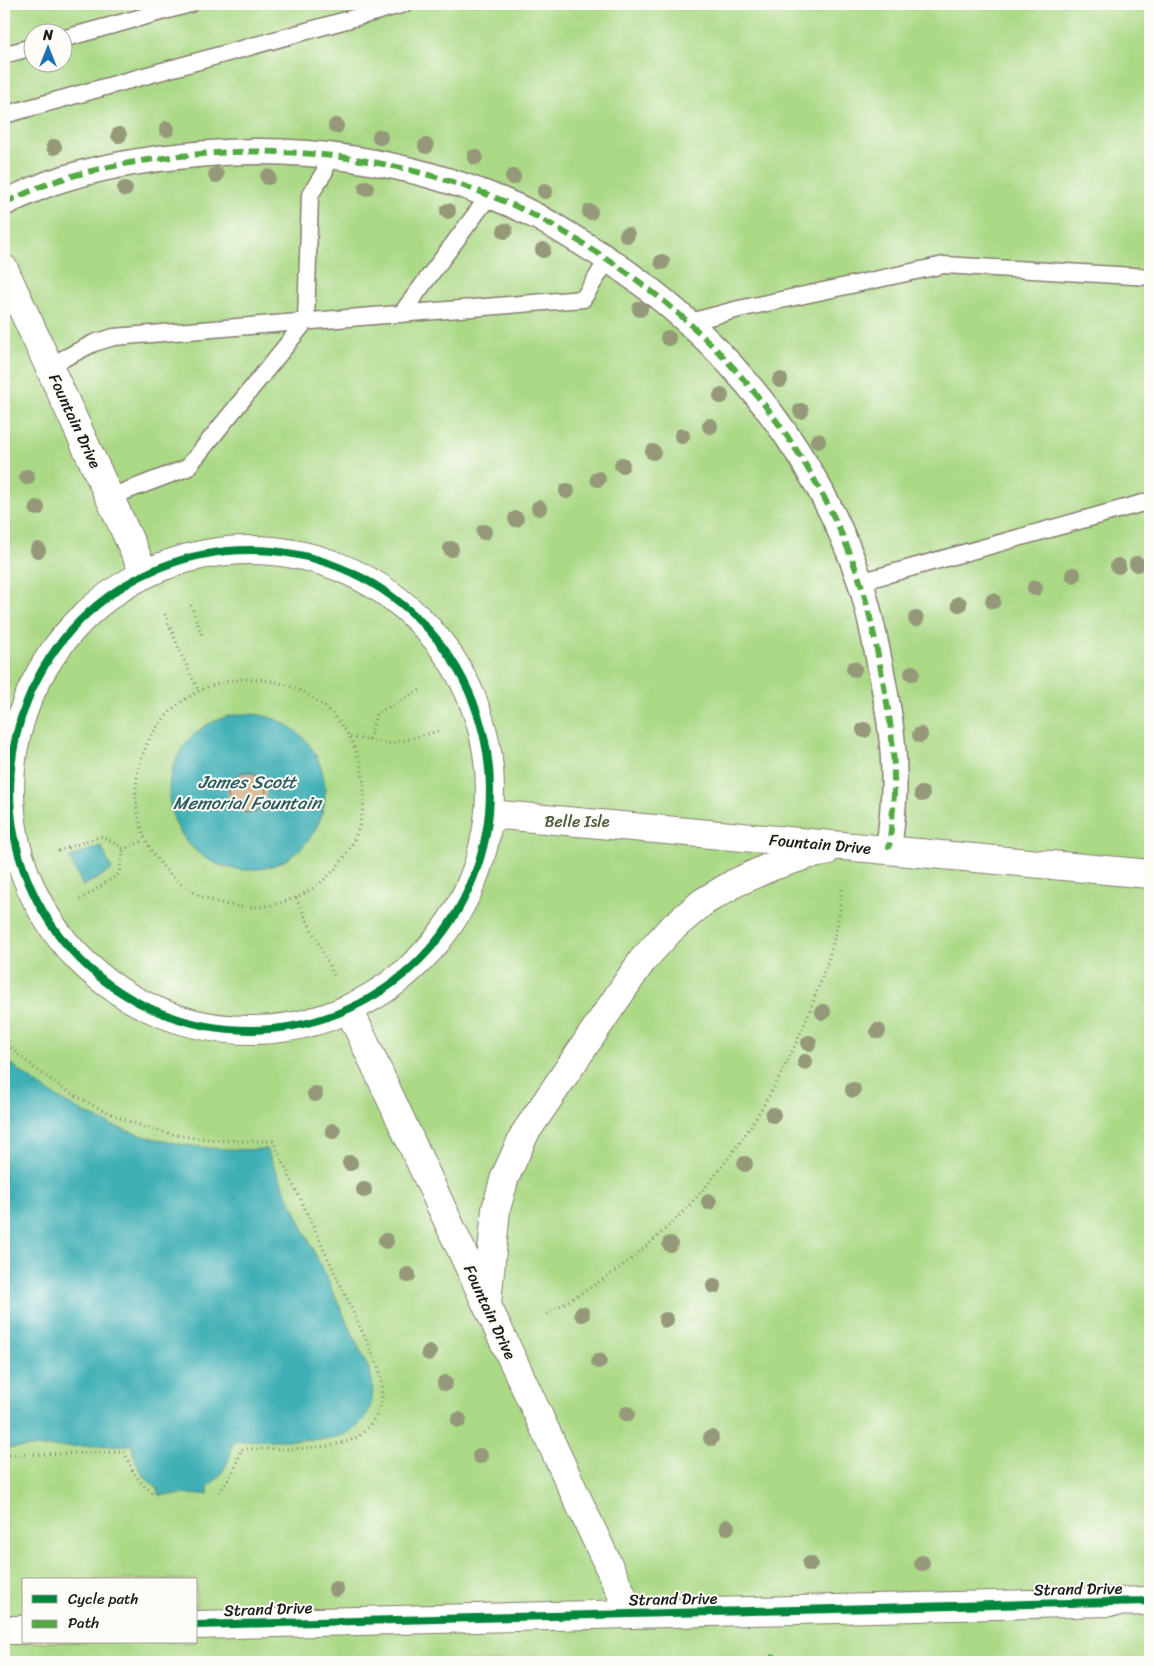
<svg xmlns="http://www.w3.org/2000/svg" width="1154" height="1666" viewBox="0 0 1154 1666" font-family="Sriracha,sans-serif">
	<style>
		.green { fill: #abd986; stroke: #647a51; fill-rule: evenodd }
		.water { fill: #3eafb5; stroke: #2d6668 }
		.building { fill: #d0a476 }
		.lines { fill: none; stroke-linecap: round; stroke-linejoin: round }
		.service-casing { stroke: #847e6e; stroke-width: 19 }
		.pedestrian-casing { stroke: #847e6e; stroke-width: 28 }
		.minor-casing { stroke: #847e6e; stroke-width: 30 }
		.tertiary-casing { stroke: #847e6e; stroke-width: 30 }
		.path { stroke: #847e6e; stroke-width: 3; stroke-dasharray: 1 4; stroke-linecap: butt }
		.service { stroke: #fff; stroke-width: 16 }
		.pedestrian { stroke: #fff; stroke-width: 25 }
		.minor { stroke: #fff; stroke-width: 28 }
		.tertiary { stroke: #fff; stroke-width: 28 }
		.quiet { stroke: #52a943; stroke-width: 6; stroke-dasharray: 12 6; stroke-linecap: butt }
		.cycleway-casing { stroke: #fdfcf7; stroke-width: 11 }
		.cycleway { stroke: #00873e; stroke-width: 8 }
		.tree { fill: #95997a }
		.labels { text-anchor: middle; dominant-baseline: central; stroke-width: 4; stroke-linejoin: round; paint-order: stroke }
		.street-label { font-size: 16px; fill: #1c1c1c; stroke: #fdfcf7 }
		.park-label { font-size: 16px; fill: #4e5e41; stroke: #fdfcf7 }
		.water-label { font-size: 18px; font-style: italic; fill: #2b5e61; stroke: #fdfcf7 }
	</style>
	<rect width="100%" height="100%" fill="#fdfcf7"/>
	<filter id="ink" filterUnits="userSpaceOnUse"><feTurbulence type="fractalNoise" baseFrequency=".02" numOctaves="2"/><feDisplacementMap in="SourceGraphic" scale="10" xChannelSelector="R" yChannelSelector="G"/><feConvolveMatrix kernelMatrix="1 2 1 2 8 2 1 2 1" color-interpolation-filters="sRGB"/></filter>
	<filter id="wash" filterUnits="userSpaceOnUse"><feTurbulence type="fractalNoise" baseFrequency=".0096" numOctaves="4" result="noise"/><feDisplacementMap in="SourceGraphic" scale="20" xChannelSelector="R" yChannelSelector="G"/><feGaussianBlur stdDeviation="1.12" result="paint"/><feColorMatrix in="noise" values="0 0 0 0 0 0 0 0 0 0 0 0 0 0 0 0 0 1.4 0 .05"/><feComposite in="paint" operator="in"/></filter>
	<g filter="url(#wash)">
		<rect width="100%" height="100%" fill="#ece1bf"/>
		<path class="green" d="M4,4H1150V1662H4ZM32,32H62V62H32ZM24,1580H196V1642H24Z"/>
		<path class="water" d="M169 792a78 78 0 1 1 156 0a78 78 0 1 1-156 0Z
			M101,846L112,870L83,886L69,857Z
			M4,1056C18,1071 35,1083 52,1094C116,1136 190,1153 266,1149L369,1369C378,1394 371,1423 345,1434C329,1441 311,1439 295,1440C274,1440 253,1441 233,1441C230,1461 224,1474 208,1487V1494L159,1495L158,1488C141,1477 135,1465 132,1445L4,1448Z"/>
		<g id="blocks">
			<path class="building" d="M228 793a19 19 0 1 1 38 0a19 19 0 1 1-38 0Z"/>
		</g>
	</g>
	<g filter="url(#ink)">
		<use href="#blocks" fill-opacity="0" stroke="#847e6e" stroke-width="1"/>
		<g class="lines">
			<g class="service-casing">
				<path id="service" d="M62,39L190,4
					M4,55L32,47
					M4,115L404,4
					M401,314L489,196
					M690,322L739,309L944,265L1150,277
					M49,366L94,343L114,337L583,299L608,259
					M110,497L187,468L306,321L310,195L325,171L324,154
					M860,582L1150,501"/>
			</g>
			<g class="pedestrian-casing">
				<path id="pedestrian" d="M4,203C20,196 36,188 53,182C101,166 152,158 202,154C304,145 407,161 501,200C526,210 550,223 572,237C704,314 810,435 860,581C869,608 874,636 880,665C887,701 894,739 894,776C895,801 891,825 889,849"/>
			</g>
			<g class="minor-casing">
				<path id="minor" d="M4,269L145,574
					M10 790a240 240 0 1 1 480 0a240 240 0 1 1-480 0Z
					M490,814L1150,874
					M349,1009L631,1614
					M487,1303L496,1209L505,1177L525,1133L642,961L670,930L703,902L735,883L770,867L810,854L825,852"/>
			</g>
			<g class="tertiary-casing">
				<path id="tertiary" d="M196,1625L1150,1601
					M4,1630H24"/>
			</g>
			<path class="path" d="M191,605L202,636
				M165,614L182,656L198,690
				M136 793a114 114 0 1 1 228 0a114 114 0 1 1-228 0Z
				M350,737L369,740L376,714L420,690
				M369,740L390,744L439,731
				M58,851L102,836L124,849L145,840
				M296,898L334,975
				M80,900L119,874L124,849
				M4,1041C51,1087 112,1122 177,1135C208,1141 241,1141 273,1141L377,1363C383,1380 385,1400 376,1416C371,1423 366,1431 359,1436C335,1452 270,1448 241,1449C237,1466 230,1479 219,1492
				M547,1314C574,1297 602,1282 626,1263C715,1194 780,1096 817,991C830,957 840,924 842,888
				M4,1455L125,1452C131,1470 138,1482 153,1493"/>
			<use href="#service" class="service"/>
			<use href="#pedestrian" class="pedestrian"/>
			<use href="#minor" class="minor"/>
			<use href="#tertiary" class="tertiary"/>
			<path class="quiet" d="M4,203C20,196 36,188 53,182C101,166 152,158 202,154C304,145 407,161 501,200C526,210 550,223 572,237C704,314 810,435 860,581C869,608 874,636 880,665C887,701 894,739 894,776C895,801 891,825 889,849
				M773,1654L774,1662"/>
			<g class="cycleway-casing">
				<path id="cycleway" d="M10 790a240 240 0 1 1 480 0a240 240 0 1 1-480 0Z
					M196,1625L1150,1601"/>
			</g>
			<use href="#cycleway" class="cycleway"/>
		</g>
		<g class="tree">
			<circle cx="336" cy="126" r="8"/>
			<circle cx="167" cy="129" r="8"/>
			<circle cx="119" cy="135" r="8"/>
			<circle cx="380" cy="137" r="8"/>
			<circle cx="426" cy="146" r="8"/>
			<circle cx="54" cy="147" r="8"/>
			<circle cx="475" cy="157" r="8"/>
			<circle cx="216" cy="175" r="8"/>
			<circle cx="268" cy="177" r="8"/>
			<circle cx="513" cy="177" r="8"/>
			<circle cx="366" cy="188" r="8"/>
			<circle cx="125" cy="189" r="8"/>
			<circle cx="545" cy="191" r="8"/>
			<circle cx="448" cy="211" r="8"/>
			<circle cx="590" cy="212" r="8"/>
			<circle cx="505" cy="231" r="8"/>
			<circle cx="627" cy="235" r="8"/>
			<circle cx="543" cy="250" r="8"/>
			<circle cx="662" cy="262" r="8"/>
			<circle cx="640" cy="309" r="8"/>
			<circle cx="668" cy="338" r="8"/>
			<circle cx="780" cy="380" r="8"/>
			<circle cx="721" cy="396" r="8"/>
			<circle cx="801" cy="411" r="8"/>
			<circle cx="710" cy="426" r="8"/>
			<circle cx="682" cy="436" r="8"/>
			<circle cx="818" cy="441" r="8"/>
			<circle cx="653" cy="452" r="8"/>
			<circle cx="622" cy="465" r="8"/>
			<circle cx="27" cy="477" r="8"/>
			<circle cx="598" cy="479" r="8"/>
			<circle cx="567" cy="491" r="8"/>
			<circle cx="37" cy="508" r="8"/>
			<circle cx="539" cy="508" r="8"/>
			<circle cx="516" cy="519" r="8"/>
			<circle cx="484" cy="532" r="8"/>
			<circle cx="451" cy="549" r="8"/>
			<circle cx="38" cy="550" r="8"/>
			<circle cx="1137" cy="564" r="8"/>
			<circle cx="1118" cy="566" r="8"/>
			<circle cx="1073" cy="575" r="8"/>
			<circle cx="1035" cy="588" r="8"/>
			<circle cx="993" cy="601" r="8"/>
			<circle cx="959" cy="604" r="8"/>
			<circle cx="916" cy="619" r="8"/>
			<circle cx="854" cy="669" r="8"/>
			<circle cx="912" cy="673" r="8"/>
			<circle cx="864" cy="730" r="8"/>
			<circle cx="920" cy="735" r="8"/>
			<circle cx="922" cy="794" r="8"/>
			<circle cx="823" cy="1012" r="8"/>
			<circle cx="878" cy="1031" r="8"/>
			<circle cx="809" cy="1043" r="8"/>
			<circle cx="805" cy="1062" r="8"/>
			<circle cx="853" cy="1090" r="8"/>
			<circle cx="315" cy="1094" r="8"/>
			<circle cx="773" cy="1115" r="8"/>
			<circle cx="333" cy="1131" r="8"/>
			<circle cx="350" cy="1163" r="8"/>
			<circle cx="745" cy="1164" r="8"/>
			<circle cx="364" cy="1190" r="8"/>
			<circle cx="709" cy="1202" r="8"/>
			<circle cx="386" cy="1241" r="8"/>
			<circle cx="670" cy="1244" r="8"/>
			<circle cx="408" cy="1275" r="8"/>
			<circle cx="714" cy="1286" r="8"/>
			<circle cx="582" cy="1314" r="8"/>
			<circle cx="666" cy="1320" r="8"/>
			<circle cx="429" cy="1353" r="8"/>
			<circle cx="599" cy="1361" r="8"/>
			<circle cx="445" cy="1383" r="8"/>
			<circle cx="627" cy="1414" r="8"/>
			<circle cx="459" cy="1420" r="8"/>
			<circle cx="711" cy="1438" r="8"/>
			<circle cx="480" cy="1456" r="8"/>
			<circle cx="727" cy="1527" r="8"/>
			<circle cx="922" cy="1563" r="8"/>
			<circle cx="810" cy="1564" r="8"/>
			<circle cx="336" cy="1589" r="8"/>
		</g>
	</g>
	<g class="labels">
		<g class="street-label">
			<text transform="translate(75 421) rotate(65)">Fountain Drive</text>
			<text transform="translate(820 844) rotate(5)">Fountain Drive</text>
			<text transform="translate(490 1312) rotate(65)">Fountain Drive</text>
			<text transform="translate(1078 1589) rotate(-1)">Strand Drive</text>
			<text transform="translate(673 1599) rotate(-1)">Strand Drive</text>
			<text transform="translate(268 1609) rotate(-2)">Strand Drive</text>
		</g>
		<g class="park-label">
			<text x="577" y="821">Belle Isle</text>
		</g>
		<g class="water-label">
			<text x="247" y="782">James Scott<tspan x="247" dy="21">Memorial Fountain</tspan></text>
		</g>
	</g>
	<rect width="1154" height="1666" fill="none" stroke="#fdfcf7" stroke-width="20"/>
	<rect x="22" y="1578" width="175" height="65" fill="#fdfcf7" stroke="#a3a29f"/>
	<rect x="32" y="1595" width="25" height="8" fill="#00873e" stroke="#a3a29f"/>
	<text x="68" y="1604" font-size="15" fill="#1c1c1c">Cycle path</text>
	<rect x="32" y="1620" width="25" height="8" fill="#52a943" stroke="#a3a29f"/>
	<text x="68" y="1628" font-size="15" fill="#1c1c1c">Path</text>
	<g transform="translate(48 48)"><circle r="24" fill="#fdfcf7" stroke="#a3a29f"/>
	<path d="M0-4L9 19L0 12L-9 19Z" fill="#1f6fb2"/>
	<text y="-8" font-size="14" font-weight="bold" text-anchor="middle" fill="#1c1c1c">N</text>
	</g>
</svg>
